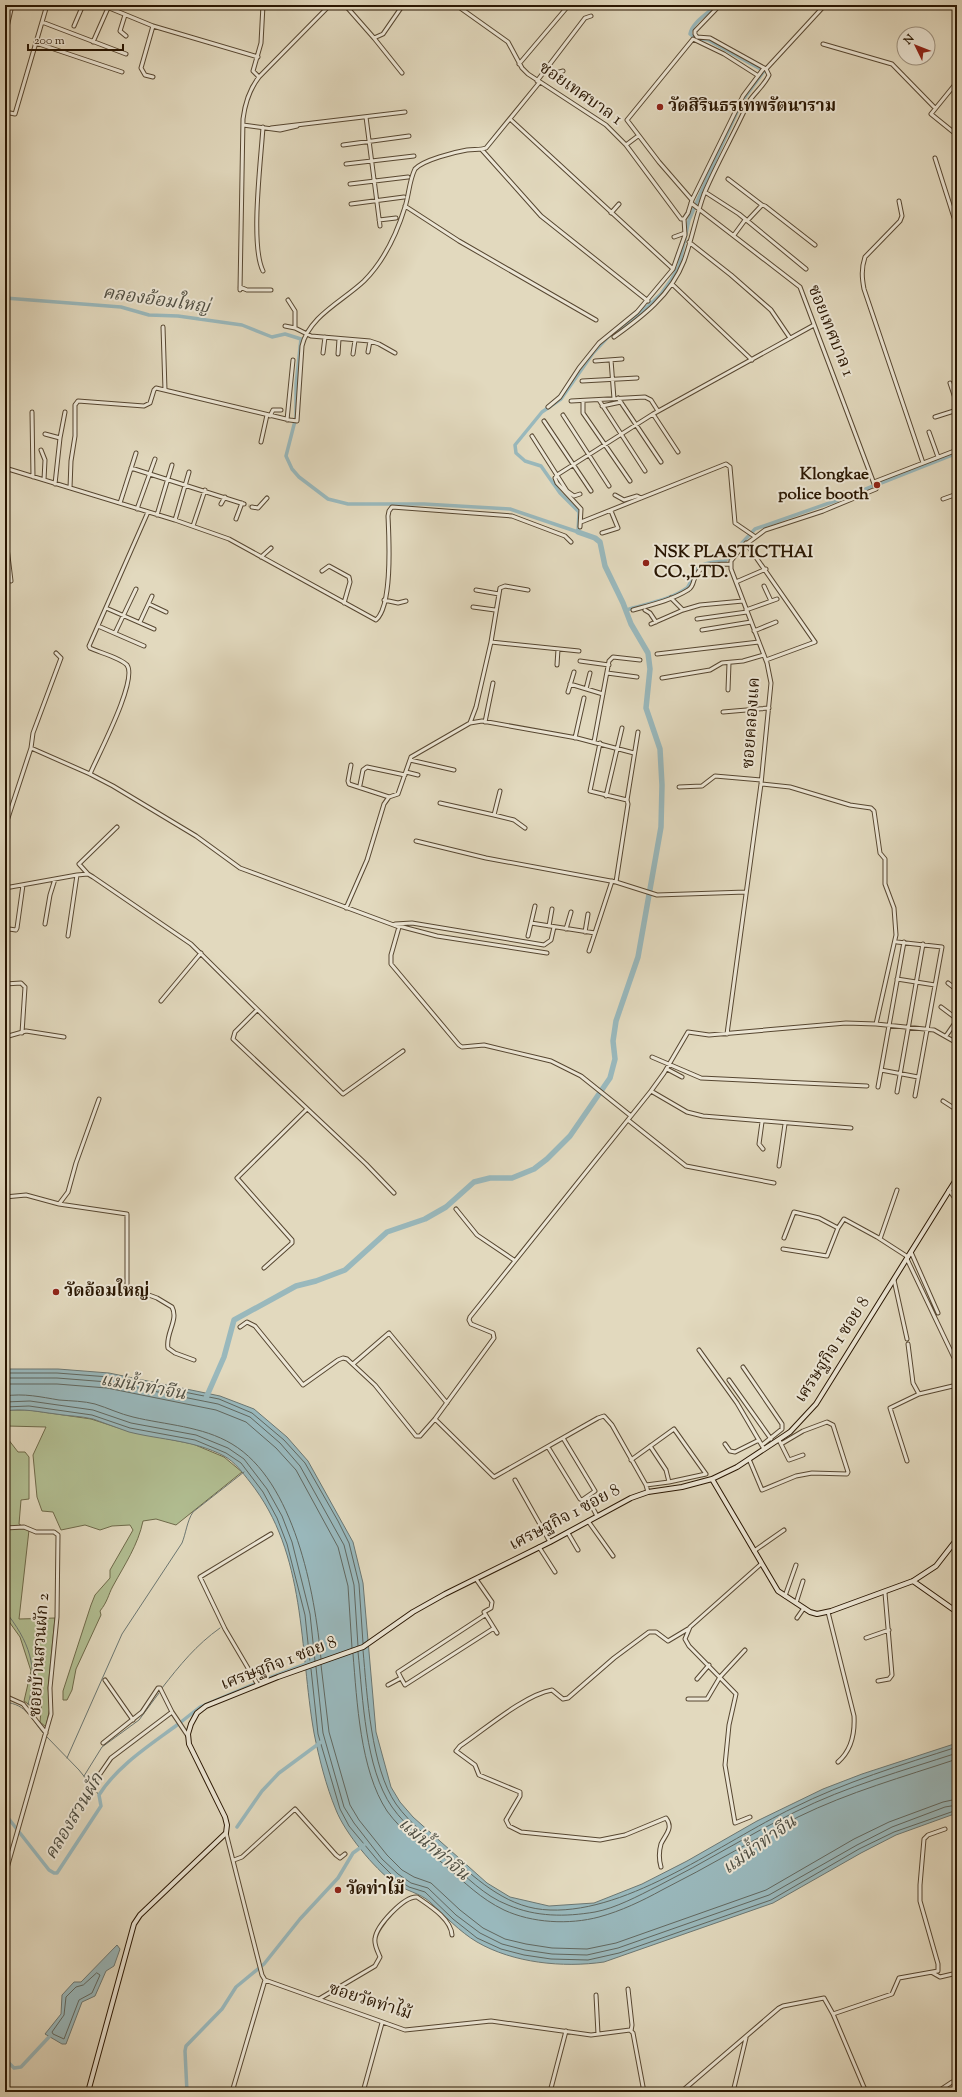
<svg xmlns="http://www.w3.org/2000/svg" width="962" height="2097" viewBox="0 0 962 2097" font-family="'Sorts Mill Goudy','Noto Serif Thai',serif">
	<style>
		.green { fill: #b2bf93; stroke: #6e6a4a }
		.water { fill: #99b8bc; stroke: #6c7772 }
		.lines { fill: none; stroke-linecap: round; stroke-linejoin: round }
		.shore { stroke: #61675f; stroke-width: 1 }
		.stream { stroke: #6c7772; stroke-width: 1 }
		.canal { stroke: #99b8bc; stroke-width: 3.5 }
		.river { stroke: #99b8bc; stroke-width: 5.5 }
		.street-tunnel { stroke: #bdb298; stroke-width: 3; stroke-dasharray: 3 1.5; stroke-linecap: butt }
		.street-casing { stroke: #574731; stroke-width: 5 }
		.secondary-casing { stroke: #291602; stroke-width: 6 }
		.street { stroke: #ece6d5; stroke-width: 3 }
		.secondary { stroke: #ece6d5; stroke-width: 4 }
		.poi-dot { fill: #8f2418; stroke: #ece6d5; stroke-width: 1.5 }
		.labels { text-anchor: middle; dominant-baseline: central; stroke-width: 4; stroke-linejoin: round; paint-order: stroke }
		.street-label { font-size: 17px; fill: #291602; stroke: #ece6d5 }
		.poi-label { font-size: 17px; font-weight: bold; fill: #291602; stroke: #ece6d5; text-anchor: start }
		.water-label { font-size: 18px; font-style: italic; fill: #504f43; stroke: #ece6d5 }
	</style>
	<rect width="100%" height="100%" fill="#e2d9be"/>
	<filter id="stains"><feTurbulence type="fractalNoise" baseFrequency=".005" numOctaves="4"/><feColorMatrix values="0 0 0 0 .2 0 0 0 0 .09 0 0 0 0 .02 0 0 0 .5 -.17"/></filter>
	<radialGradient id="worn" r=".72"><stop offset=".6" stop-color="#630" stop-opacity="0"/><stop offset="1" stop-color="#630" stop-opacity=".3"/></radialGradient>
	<path class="green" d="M13,1410H29L91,1419L128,1431L193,1444L224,1457L242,1472L176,1525L156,1519L143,1521C138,1545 125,1564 113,1586C108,1595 108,1601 100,1611L101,1615L76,1669L72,1690L67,1700H63V1691L91,1605L95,1595L110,1578V1570L133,1530L130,1525L112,1526L100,1530L85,1525L61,1530L53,1512L42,1511L37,1497L33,1455L46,1427L7,1426L8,1439L18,1452H25L29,1457V1499L21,1500L19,1524L29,1530L19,1619L55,1618L48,1688L50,1707L46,1727L40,1722L42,1699L35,1695L31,1706L24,1701L31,1671L20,1637L5,1616V1411Z"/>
	<path class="water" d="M5,1369H58L109,1373L220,1396L254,1409L287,1437L308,1461L353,1542L363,1583L376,1732L391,1787L400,1802L413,1817L487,1883L510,1897L549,1906L594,1903L642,1884L687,1861L757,1821L823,1789L862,1774L957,1743V1813L896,1835L861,1853L773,1903L604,1962C563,1968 513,1963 477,1942C460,1932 445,1916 430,1902C420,1893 406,1891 394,1883C374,1868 345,1833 336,1810C326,1786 319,1758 314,1733C299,1648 307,1554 250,1482C242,1472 235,1462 224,1456C194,1440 161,1440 129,1432C117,1428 105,1423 93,1419C81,1416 68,1416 56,1414C39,1412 23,1408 5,1411Z
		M117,1945L120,1949L114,1966L106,1971L95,1996L82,2002L66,2044H62L45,2034L61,2014L62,1995L74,1982H81Z"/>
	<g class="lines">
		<path class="shore" d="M5,1373H57L109,1377L219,1399L252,1413L284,1440L305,1463L338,1521L349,1543L359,1584L363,1643
			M5,1378H57L108,1382L218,1404L250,1417L280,1443L300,1466L344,1545L354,1585L358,1646
			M5,1384H57L107,1388L216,1410L246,1422L276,1448L296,1470L338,1547L348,1586L352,1648
			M5,1396C24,1393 41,1397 59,1400C71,1401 84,1401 95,1404C108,1408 120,1414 133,1417C166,1425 202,1426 232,1444C294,1481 315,1592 321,1659
			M5,1402L30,1401L93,1410L131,1423L196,1435L228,1448L244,1459L267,1489L282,1516L292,1542L310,1614L315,1661
			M5,1407L29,1406L92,1415L130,1428L195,1440L226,1453L241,1463L263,1492L277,1518L287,1544L305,1615L310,1662
			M363,1650C367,1694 371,1768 396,1804C410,1824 433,1841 451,1857C480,1882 509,1909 550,1910C630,1913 722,1842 793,1808C845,1782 901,1765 957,1747
			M358,1652C363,1698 365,1768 392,1807C406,1827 429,1844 447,1860C466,1876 484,1896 508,1905C536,1917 565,1917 595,1912C616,1908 638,1896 658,1886C704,1863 748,1835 795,1812C847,1786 902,1771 957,1753
			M353,1654C357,1701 360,1770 387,1811C402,1832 426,1849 446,1866C464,1882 481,1899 504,1910C532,1923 569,1925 599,1917C621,1911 642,1901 662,1890C708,1867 752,1840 798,1817C849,1792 903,1777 957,1759
			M321,1665L329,1732L350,1805L359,1820L387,1855L402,1870L414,1877L431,1883L460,1910L483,1928L505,1939L526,1944L552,1948L587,1949L616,1943L766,1890L854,1839L889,1822L943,1802L957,1799
			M316,1667L323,1733L344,1807L354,1823L382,1859L398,1874L411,1883L428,1888L456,1915L480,1933L502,1944L525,1950L552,1954L587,1955L618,1948L769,1895L857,1845L892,1827L945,1807L957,1805
			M311,1669L318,1734L340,1809L349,1826L379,1862L395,1878L409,1887L425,1892L453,1919L477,1938L501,1949L524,1955L551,1959L588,1960L619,1953L771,1900L859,1849L894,1832L957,1810
			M97,1973L100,1975L92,1993L79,2000L64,2039L53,2034L52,2032L64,2015L66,1997L76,1987L83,1985Z"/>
		<path class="stream" d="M5,1611C29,1641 39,1667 28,1705
			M162,1688C180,1665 196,1645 220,1628
			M5,1702C28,1705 30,1718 44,1734
			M46,1736L79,1770L99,1795
			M67,1758L122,1634L182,1543C186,1533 187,1521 193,1512L244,1472
			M84,1776L102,1747L139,1720L159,1693"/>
		<path class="canal" d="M5,298L121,307L149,315L178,316L242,325L272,337L285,334L301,339L296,384V417L286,456L292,469L299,477L328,499L348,504H424L510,509L578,532L579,512L560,493L541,466L525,461L516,453L515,445L542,412L561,399L593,353L608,337L647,307L661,294L671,280L679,266L689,220L720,149L742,101L764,71L708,40L695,38L690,34C692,22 708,14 716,5
			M626,610C645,604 671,600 687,588C690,585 691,580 692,577C698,561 711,563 725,561L755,529L838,500L957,453
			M259,1682L311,1662
			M181,1722L200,1707L254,1684
			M5,1814L49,1870L54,1873H57L101,1806L99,1795C117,1766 150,1745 177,1725
			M237,1827L262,1791L279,1773L321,1742
			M5,2059L14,2068L21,2067L49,2037
			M187,2092L185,2051L186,2046L222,2009L236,1987L264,1964L300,1919L338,1878L353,1853L364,1845"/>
		<path class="river" d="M206,1398L224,1357L234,1320L296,1286L316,1281L345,1270L387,1232L425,1219L446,1207L474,1182L490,1178H512L534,1169L547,1159L570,1136L610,1078L615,1059L613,1041L616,1021L638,957L661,827L662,785L660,749L646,708L650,669L648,653L631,624L623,603L605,566L600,542L595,538L578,532"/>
		<path class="street-tunnel" d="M244,504L252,507"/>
		<g class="street-casing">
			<path id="street" d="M102,5L153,26L258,57
				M345,5L374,38L383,34L403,5
				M456,5L508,42L522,68L528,74L606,125L626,145L681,219H684L688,213L692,200L743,96L764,68
				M720,5L695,31V34L697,37L710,38L766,69L825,5
				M125,15L120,31L126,36
				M42,22L126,54
				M74,26L83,5
				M5,36L12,5
				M374,38L402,73
				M93,42L108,8
				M36,43L122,72
				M823,44L892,64L935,108
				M519,64L569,5
				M546,69L556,73L563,71
				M153,77L145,75L141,68L153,26
				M259,77L253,71L261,43L263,5
				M537,81L585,18L591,16
				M957,82L931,114L957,135
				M5,112L15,114L47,5
				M366,117L380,226
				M510,119L673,269
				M243,125L280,130L297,126
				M263,127C261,160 250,245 263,271
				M271,128L405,112
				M343,145L409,136
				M626,145L638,136
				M482,150L541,216L648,301
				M935,158L957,227
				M346,164L414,156
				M728,179L762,205
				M350,184L408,177
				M705,192L739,214L806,269
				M692,200L659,162L627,120L693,39L724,54L757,75
				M899,201L902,216L900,221L865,257C861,269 862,278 864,289L923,463
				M691,203L800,287L876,489L823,511L765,530L741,548L731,561V569L767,663L771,683L761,784L727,1034
				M351,204L404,197
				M405,206L459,241L596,320
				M611,213L619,204
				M379,220L396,218
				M747,221L762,205L765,206L815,245
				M734,235L745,220
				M674,237L685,233
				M689,242L731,275L771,310L790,338
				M672,284L752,360
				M240,287L247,290H271
				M240,290L243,119C245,103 249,90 259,77L330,5
				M288,300L295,311V328
				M285,326L295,328L311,336L370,341L368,352
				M163,327L165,390
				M614,337C642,317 671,295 684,261C692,239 696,216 704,194C717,163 734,134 748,103C754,93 764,86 769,75L766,69
				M370,341L379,344L395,353
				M323,353L325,337
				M338,354L339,339
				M353,354L355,340
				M611,360L614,399
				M595,361L622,359
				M582,381L637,378
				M950,383L957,404
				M618,398L661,462
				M599,400L645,471
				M571,401L645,397L651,400L658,411
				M583,401V413L630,481
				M602,406L621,402
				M548,407L560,397L579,368L599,343L637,312L673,269L685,235L684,219
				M32,412L33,477
				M653,414L678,452
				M563,415L609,486
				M270,416L273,410H281
				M935,417L957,410
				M287,420L293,360
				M544,421L591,491
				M929,432L938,457
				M45,434L60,438
				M532,436L567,491L574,496L580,494
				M261,442L267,415
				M41,450L45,460L44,480
				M5,468L175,520L229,539L376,620C393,605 389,538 388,516L389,511L392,507L512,516L565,536L571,542
				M131,468L244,504
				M874,482L957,450
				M55,484L60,438L65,412
				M70,488L71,461L75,436V405L78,401L144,406L150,403L154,390L156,388L290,420L297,421L302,346C309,316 343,301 364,281C383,262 397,233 405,207C409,195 409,181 415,169C423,160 455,152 467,150C474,149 480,150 486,148L539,83
				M615,495L624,500L637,496L641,498
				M943,499L957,494
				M120,503L136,453
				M221,504L225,497
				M252,507L258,508L267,498
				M137,509L155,459
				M157,515L172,465
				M236,519L242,503
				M175,520L189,472
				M581,522L726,464L730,467L735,523L754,536
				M193,526L205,490
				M580,527L581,509L557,483L555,478L557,475L653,414L814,325
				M5,531L11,581
				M602,533L618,528L611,511
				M746,543L815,642L766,660
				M261,557L271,548
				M322,571L329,566L349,577L350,582L344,603
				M736,582L766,569
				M764,586L771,601
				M476,590L499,594
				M671,598L683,610
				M384,600L398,603L406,601
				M149,604L166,612
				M473,607L495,610
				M106,608L154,629
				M633,610C651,605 672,600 688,590C692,588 693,584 694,580C701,561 713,565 730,564
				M645,610L650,613L656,622
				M746,610L777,599
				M697,619L747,612
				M140,622L152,596
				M651,624L683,610L700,605L743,601
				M98,626L144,646
				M702,630L751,622
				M754,631L776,622
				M115,633L136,589
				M491,642L500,588L505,586L528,590
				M657,654L759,642
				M580,661L609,665
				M557,665L558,649
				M607,673L637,677
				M662,678L710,670L722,663L743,661L764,655
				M570,684L603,694
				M586,689L590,673
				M728,690L729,663
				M568,692L574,672
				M723,712L769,708
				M485,722L493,683
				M470,723L476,707L491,642L579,651
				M575,738L584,698
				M594,742L609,661L613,657L640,660
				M600,743L590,791L627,800
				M31,748L90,774L113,786L196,836L240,868L399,927L391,955V964L459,1045L462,1047L484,1045L551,1061L581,1076L631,1116
				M410,760L454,770
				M351,765L348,781L349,784L389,797
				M406,772L418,775
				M90,774C98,755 138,680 127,665C121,658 98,652 90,648L89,646L148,512
				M761,784L790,787L850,805L871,808L874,811L880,853L885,859V884L894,908L896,935L876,1024
				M360,785L363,770L367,767L405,775
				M679,787L702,786L715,776L761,780
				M606,796L622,728
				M440,803L494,815L500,791
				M494,815L514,820L525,828
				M5,827L31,748L33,733L61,658L56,653
				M416,841L486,858L616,882L657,895L746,892
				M5,859H7L5,868
				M88,874L79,864L117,827
				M616,882L628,804L627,800L638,732
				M5,888L77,875L88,874L93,877L191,944L343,1094L403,1051
				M346,908L367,860L384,804L389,797L398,794L411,757L470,723L482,721L577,738L634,753
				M531,923L595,933
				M45,924L50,895L55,879
				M395,924L412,923L544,945L551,940L554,927
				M399,926L437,936L547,953
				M549,926L552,909
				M9,929L16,930L17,928L23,885
				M566,929L571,912
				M585,932L588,914
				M68,936L77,875
				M528,936L535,906
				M897,942L942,947L915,1096
				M589,951L612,881
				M897,979L935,985
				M948,983L957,990
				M5,984L21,983L25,987L22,1033
				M161,1001L201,953
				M941,1007L957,1019
				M257,1010L235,1032L233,1039L366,1164L394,1193
				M946,1036L957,1020
				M5,1037L26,1031L64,1037
				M652,1057L701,1078L867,1086
				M667,1069L682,1077
				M881,1070L918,1077
				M878,1087L904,942
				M651,1091L687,1112L703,1116L851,1128
				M897,1092L923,944
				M943,1101L957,1110
				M628,1120L686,1166L774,1183
				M762,1122L759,1144L763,1149
				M779,1166L785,1124
				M949,1190L957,1201
				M5,1197L26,1195L59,1204L68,1192L76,1163L99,1099
				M59,1204L127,1214V1287L157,1298L172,1307C179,1320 165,1334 168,1348L175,1353L194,1360
				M456,1209L477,1235L514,1260
				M784,1238L794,1212L819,1218L838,1228
				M880,1239L897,1190
				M783,1249L827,1256L838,1228L844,1219L877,1237L908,1257
				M911,1252L938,1313
				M907,1259L957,1364
				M264,1268L292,1243V1240L237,1178L307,1109
				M894,1280L907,1339
				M240,1327L247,1322L255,1326L303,1385L338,1360L343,1358L347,1359L375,1385L416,1436H420L435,1419L494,1338L493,1333L471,1324L469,1320L470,1317L651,1091L664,1073L688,1032L709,1035L846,1023L876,1024L934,1030L957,1043
				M908,1344L913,1383L919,1394L957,1385
				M699,1350L737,1403L764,1449
				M353,1364L389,1333L447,1403
				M743,1367L782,1424V1429L762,1445
				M729,1380L771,1439
				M435,1419L494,1477L598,1418L604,1416L612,1425L646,1485L648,1492
				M779,1440L789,1460L803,1455
				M725,1444L730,1451L735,1452L759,1440
				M650,1446L666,1470L669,1482
				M548,1447L580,1499L582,1500L595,1491L563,1438
				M749,1459L762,1490L796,1476L812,1473L847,1474L848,1472L833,1425L827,1422L803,1431L781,1444
				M631,1460L674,1429L706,1474L669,1482L646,1485
				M907,1461L890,1408L919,1394
				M515,1480L550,1542
				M587,1497L597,1516
				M588,1521L613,1556
				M5,1528L24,1527L36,1532H54L58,1535L57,1617L50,1688L51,1714L5,1875
				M568,1533L578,1550
				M539,1547L555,1572
				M754,1551L784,1530
				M476,1579L492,1602L491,1608L484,1612L497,1633
				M785,1596L796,1565
				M796,1603L803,1581
				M828,1612L854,1716C855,1734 852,1750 838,1762
				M797,1618L804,1608
				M866,1638L889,1630
				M720,1677L745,1650
				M401,1678L405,1685L494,1628
				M697,1679L709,1665
				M105,1680L133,1720
				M878,1681L889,1679L892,1675L885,1593
				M258,1685L225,1629L200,1577L271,1534
				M388,1685L401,1678L398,1672L485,1615
				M5,1696L23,1704L46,1733
				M688,1699H707L720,1677
				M103,1743L142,1712L158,1688H160L172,1712L188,1736
				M93,1784L111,1758L172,1712
				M750,1817L735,1823L725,1765L729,1725L736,1694L689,1646L685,1639L690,1627L761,1564
				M226,1833L262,1975L265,1980L405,2030L491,2021L591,2035L630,2030L633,2033L644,2092
				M234,1860L242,1857L295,1809L336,1855L340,1858L345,1854
				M661,1867C659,1860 659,1851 661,1844C665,1835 674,1828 666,1818L625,1835L600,1840L521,1832L509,1826L506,1820L520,1796V1792L479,1775L475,1765L456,1751L460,1746C484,1730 524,1695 552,1690L563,1699L568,1698L614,1658L649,1632H656L668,1641L688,1629
				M933,1973L940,1977L957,1973
				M628,1989L632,2025L631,2031
				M596,1995L598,2034
				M319,1999L375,1966L380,1957C378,1952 374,1945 375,1939C376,1926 404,1896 417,1897C430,1906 451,1919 452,1935
				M833,2014L892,1994L899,1978L938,1971V1964L920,1901V1885L924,1839L928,1835L945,1829
				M232,2092L265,1980
				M363,2092L382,2023
				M550,2092L566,2031
				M681,2092L779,2008L783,2006L824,1998L833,2014L866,2092
				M733,2092L746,2038
				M937,2092L952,2082H957"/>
		</g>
		<g class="secondary-casing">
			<path id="secondary" d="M712,1479L778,1591L810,1612L817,1614L831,1611L913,1581L936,1566L957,1539
				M913,1581L957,1612
				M88,2092L134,1924L140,1915L226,1833L227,1825L225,1817L189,1744L188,1734L191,1724L197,1713L206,1706L278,1677L363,1647L413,1612L445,1594L550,1542L631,1498L648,1492L682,1487L712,1479L737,1467L790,1432L816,1404L957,1178"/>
		</g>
		<use href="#street" class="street"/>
		<use href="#secondary" class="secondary"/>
	</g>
	<g class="poi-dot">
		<circle cx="660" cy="107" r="4"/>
		<circle cx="877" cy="485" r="4"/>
		<circle cx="646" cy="563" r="4"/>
		<circle cx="56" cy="1292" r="4"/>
		<circle cx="338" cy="1890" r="4"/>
	</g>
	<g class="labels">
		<g class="street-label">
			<text transform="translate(580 94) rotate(35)">ซอยเทศบาล 1</text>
			<text transform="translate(830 331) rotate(68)">ซอยเทศบาล 1</text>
			<text transform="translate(752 723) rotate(-86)">ซอยคลองแค</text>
			<text transform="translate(833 1350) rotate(-57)">เศรษฐกิจ 1 ซอย 8</text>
			<text transform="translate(565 1518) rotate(-28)">เศรษฐกิจ 1 ซอย 8</text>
			<text transform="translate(40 1655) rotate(-86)">ซอยบ้านสวนผัก 2</text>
			<text transform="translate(279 1664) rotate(-21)">เศรษฐกิจ 1 ซอย 8</text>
			<text transform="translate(370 2002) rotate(18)">ซอยวัดท่าไม้</text>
		</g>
		<g class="poi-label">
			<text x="668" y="107">วัดสิรินธรเทพรัตนาราม</text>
			<text x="869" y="475" text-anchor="end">Klongkae<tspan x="869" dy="20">police booth</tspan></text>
			<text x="654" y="553">NSK PLASTICTHAI<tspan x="654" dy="20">CO.,LTD.</tspan></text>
			<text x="64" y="1292">วัดอ้อมใหญ่</text>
			<text x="346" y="1890">วัดท่าไม้</text>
		</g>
		<g class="water-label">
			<text transform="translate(156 301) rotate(8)">คลองอ้อมใหญ่</text>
			<text transform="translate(143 1388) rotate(10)">แม่น้ำท่าจีน</text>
			<text transform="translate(75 1817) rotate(-59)">คลองสวนผัก</text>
			<text transform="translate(760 1846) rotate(-36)">แม่น้ำท่าจีน</text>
			<text transform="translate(433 1850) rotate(40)">แม่น้ำท่าจีน</text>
		</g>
	</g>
	<rect width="962" height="2097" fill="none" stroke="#e2d9be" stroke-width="20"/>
	<rect x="6" y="6" width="950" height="2085" fill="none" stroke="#291602" stroke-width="2"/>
	<rect x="10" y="10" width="942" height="2077" fill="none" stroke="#291602"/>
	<g transform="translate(916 46) rotate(313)"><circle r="19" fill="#ece6d5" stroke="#9e9381"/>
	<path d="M0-3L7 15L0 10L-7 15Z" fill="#8f2418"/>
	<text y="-6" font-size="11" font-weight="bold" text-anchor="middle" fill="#291602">N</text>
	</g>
	<path d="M28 44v6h95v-6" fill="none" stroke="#291602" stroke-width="2"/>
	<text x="34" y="44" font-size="12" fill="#291602" stroke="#ece6d5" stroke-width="3" paint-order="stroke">200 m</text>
	<rect width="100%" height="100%" filter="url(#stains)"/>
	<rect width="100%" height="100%" fill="url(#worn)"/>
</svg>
